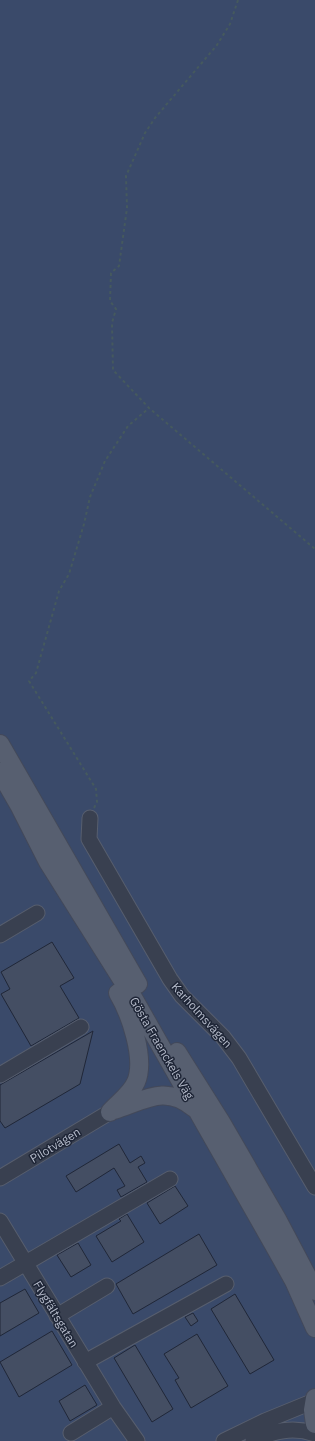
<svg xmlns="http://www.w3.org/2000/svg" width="315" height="1441" viewBox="0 0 315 1441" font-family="'IBM Plex Sans',sans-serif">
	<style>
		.water { fill: #3a4a6a }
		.building { fill: #444e63; stroke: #202738 }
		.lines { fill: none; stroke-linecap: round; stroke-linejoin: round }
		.minor-casing { stroke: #575e6e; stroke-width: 17 }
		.major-casing { stroke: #43495a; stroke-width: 20 }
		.path { stroke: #45595e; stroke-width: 2; stroke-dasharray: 3 3; stroke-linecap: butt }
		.minor { stroke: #394050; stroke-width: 15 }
		.major { stroke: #575f70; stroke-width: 18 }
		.labels { text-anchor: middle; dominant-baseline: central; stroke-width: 3; stroke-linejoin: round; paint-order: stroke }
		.street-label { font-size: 12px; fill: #b6bccb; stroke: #1e2536 }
	</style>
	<rect width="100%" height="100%" fill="#252e41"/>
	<path class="water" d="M0,0H315V1441H0Z"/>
	<path class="building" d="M52,942L74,978L60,986L79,1018L31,1046L1,994L10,989L1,972Z
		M93,1031L80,1084L5,1128L0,1121V1085Z
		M119,1144L130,1163L141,1156L145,1163L138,1167L147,1182L121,1197L117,1190L125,1186L114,1168L76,1192L66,1176Z
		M175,1186L188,1206L160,1224L147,1203Z
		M127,1214L144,1242L112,1262L96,1236L121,1221L119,1219Z
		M199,1234L217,1265L133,1314L116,1284Z
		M78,1243L91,1265L71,1277L57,1255Z
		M25,1289L39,1313L0,1336V1303Z
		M235,1294L274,1360L250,1374L211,1309Z
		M193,1313L198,1321L191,1326L185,1317Z
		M52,1331L72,1365L19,1397L0,1362Z
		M197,1334L228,1386L191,1408L175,1380L179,1378L164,1354Z
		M135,1345L173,1409L152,1422L114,1358Z
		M85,1385L97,1405L70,1421L59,1401Z"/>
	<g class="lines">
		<g class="minor-casing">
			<path id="minor" d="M90,818L89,839L170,979L182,996L223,1037L239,1058L315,1187
				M0,935L37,913
				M0,1075L81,1027
				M0,1178L110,1112
				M0,1221L113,1407L137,1441
				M0,1278L170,1179
				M57,1316L107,1286
				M85,1362L226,1284
				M71,1433L113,1407
				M224,1441L265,1421L314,1401
				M253,1441C273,1431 293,1426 315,1434"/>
		</g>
		<g class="major-casing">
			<path id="major" d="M0,744L138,984
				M0,772L19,805L48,862L131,994L275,1247L294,1281L315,1328
				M177,1052L221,1122L277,1219L315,1291
				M114,1110C145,1100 166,1084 194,1108
				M110,1112C119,1102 131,1094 136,1082C146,1059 130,1013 118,993
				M315,1398L313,1410L315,1424"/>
		</g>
		<path class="path" d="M238,0L230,24L217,45L155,118L145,133L126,176L127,208L119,266L111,273L110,301L116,309L112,323L113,370L149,408L315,549
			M94,808L97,802L96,789L29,681L36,673L59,591L69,574L84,524L90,497L105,461L128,426L149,408"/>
		<use href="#minor" class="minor"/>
		<use href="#major" class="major"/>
	</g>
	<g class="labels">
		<g class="street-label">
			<text transform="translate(202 1015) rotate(48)">Karholmsvägen</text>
			<text transform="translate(162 1048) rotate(60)">Gösta Fraenckels Väg</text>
			<text transform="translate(55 1145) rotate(-31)">Pilotvägen</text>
			<text transform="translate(56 1314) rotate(59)">Flygfältsgatan</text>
		</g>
	</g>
</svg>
